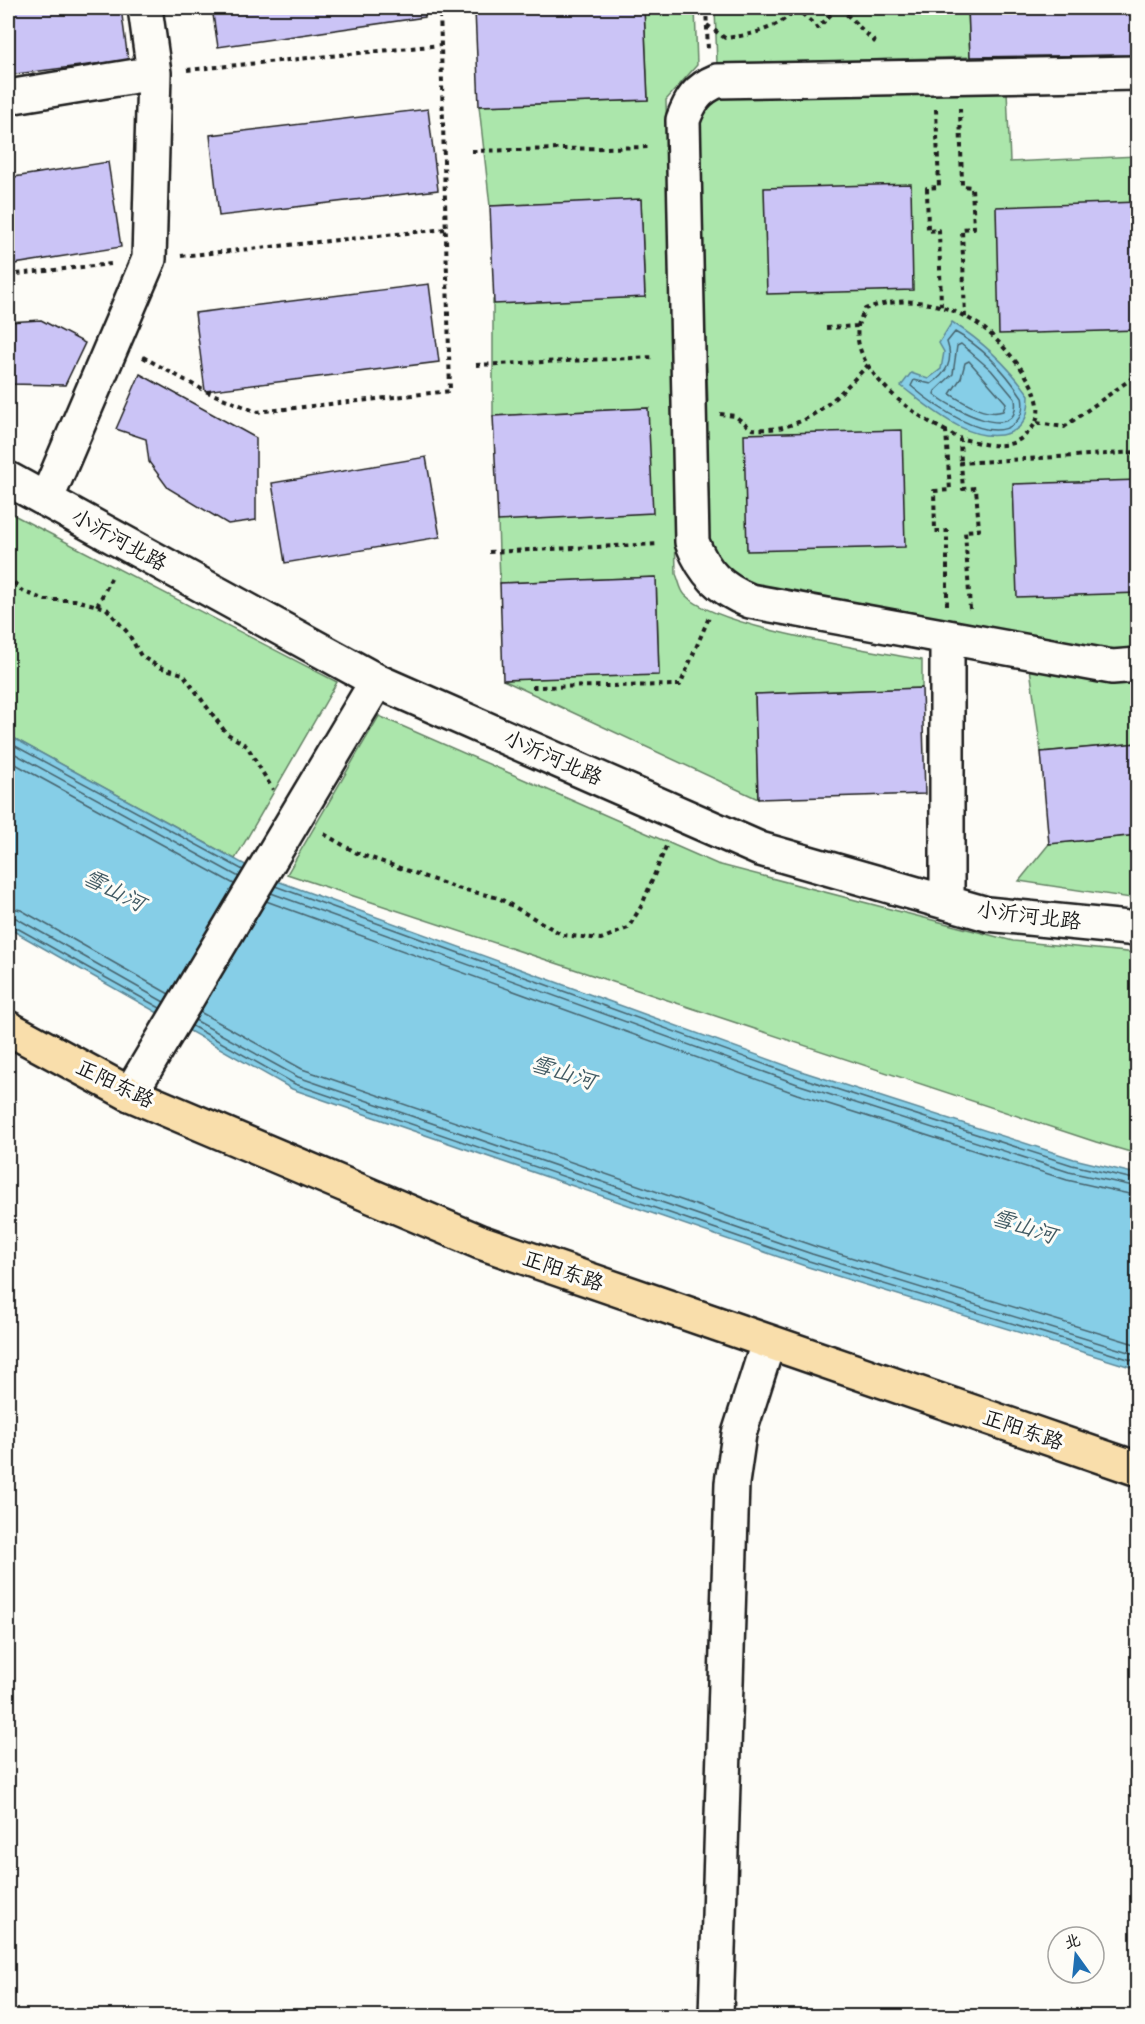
<svg xmlns="http://www.w3.org/2000/svg" width="1145" height="2024" viewBox="0 0 1145 2024" font-family="'Balsamiq Sans','LXGW WenKai TC',sans-serif">
	<style>
		.green { fill: #abe6ab; stroke: #648164; stroke-width: 1.5 }
		.water { fill: #86cee7; stroke: #5c8796; stroke-width: 1.5 }
		.lines { fill: none; stroke-linecap: round; stroke-linejoin: round }
		.shore { stroke: #46636d; stroke-width: 1.5 }
		.building { fill: #cbc4f6; stroke: #1c1c1c; stroke-width: 1.5 }
		.minor-casing { stroke: #1c1c1c; stroke-width: 38 }
		.major-casing { stroke: #1c1c1c; stroke-width: 38 }
		.path { stroke: #1c1c1c; stroke-width: 4; stroke-dasharray: 4.5 4.5; stroke-linecap: butt }
		.minor { stroke: #fdfcf7; stroke-width: 33 }
		.major { stroke: #f9deab; stroke-width: 33 }
		.labels { text-anchor: middle; dominant-baseline: central; stroke-width: 6; stroke-linejoin: round; paint-order: stroke }
		.street-label { font-size: 21px; fill: #1c1c1c; stroke: #fdfcf7 }
		.water-label { font-size: 22px; font-style: italic; fill: #415a63; stroke: #fdfcf7 }
	</style>
	<rect width="100%" height="100%" fill="#fdfcf7"/>
	<filter id="ink" filterUnits="userSpaceOnUse"><feTurbulence type="fractalNoise" baseFrequency=".0167" numOctaves="2"/><feDisplacementMap in="SourceGraphic" scale="12" xChannelSelector="R" yChannelSelector="G"/><feConvolveMatrix kernelMatrix="1 2 1 2 8 2 1 2 1" color-interpolation-filters="sRGB"/></filter>
	<g filter="url(#ink)">
		<path class="green" d="M644,8H695L697,65L666,100L676,574C679,580 680,590 685,595C717,628 871,650 922,660V688L755,694L758,799L503,680L659,674L656,577L500,583L498,521L648,408L493,416V300L645,297L641,200L490,206L479,106L648,100Z
			M715,8H968L970,57L717,64Z
			M1007,91L1010,162L1137,156V649L1104,653L764,589L734,580L714,563L708,542L702,423L708,401L697,119L715,95Z
			M8,512L337,682L235,859L8,735Z
			M1030,668L1137,677V743L1041,752Z
			M379,716L717,864L1013,941L1137,953V1154L1096,1142L287,874Z
			M1137,835V899L1019,881L1049,844Z"/>
		<path class="water" d="M952,322C983,342 1008,365 1029,395C1029,412 1026,427 1009,433C971,446 929,407 901,386L911,373L928,379L941,369L944,352L939,343Z
			M8,735L269,878L804,1072L1074,1159L1137,1174V1369L808,1267L292,1089L8,928Z"/>
		<g class="lines">
			<path class="shore" d="M955,332C982,347 1005,371 1022,397C1024,407 1023,415 1015,423C989,447 931,403 911,386L914,380L931,384C947,373 954,361 947,342Z
				M961,344L991,370L1015,399C1022,447 949,407 934,394L935,391L953,374L957,346Z
				M969,361L1006,403L1003,411C985,417 965,403 950,394L961,378L965,363Z
				M8,742L243,870
				M8,750L239,877
				M8,760L234,884
				M275,886L802,1078L1072,1165L1138,1180
				M271,893L800,1085L1069,1172L1138,1187
				M266,901L797,1094L1067,1180L1138,1196
				M8,907L21,910L169,994
				M8,916L16,918L164,1002
				M8,923L160,1008
				M200,1012L302,1069L814,1246L1138,1345
				M195,1020L298,1077L812,1254L1138,1355
				M192,1026L295,1084L809,1261L1138,1362"/>
		</g>
		<path class="building" d="M8,8H121L128,60L8,75Z
			M212,8H424L425,17L218,47Z
			M542,8H644L648,100L479,106L475,10Z
			M968,8H1138V55L970,57Z
			M428,109L438,190L219,216L210,135Z
			M108,162L121,247L8,265V178Z
			M911,184L913,290L767,294L764,188Z
			M641,199L645,297L494,304L490,206Z
			M1138,202V330L999,334L996,207Z
			M429,284L439,362L205,391L195,313Z
			M41,320L85,343L65,385L8,384V322Z
			M140,374L256,438V520L228,524L168,488L149,462L146,439L116,429Z
			M648,408L653,513L498,521L493,416Z
			M902,430L905,547L747,551L744,434Z
			M426,457L440,537L285,563L272,483Z
			M1138,480V593L1017,597L1013,484Z
			M656,577L659,675L503,680L500,583Z
			M922,688L925,794L758,799L755,694Z
			M1138,743V835L1049,844L1041,752Z"/>
		<g class="lines">
			<g class="minor-casing">
				<path id="minor" d="M1138,73L717,81C697,89 690,101 683,120L692,542C704,573 720,589 750,601L1112,667L1138,665
					M8,97L154,73
					M8,479L377,681L760,849L987,914L1138,929
					M46,500L149,259L154,73L145,8
					M947,902V638
					M130,1094L377,681
					M716,2016L732,1483L739,1434L768,1343"/>
			</g>
			<g class="major-casing">
				<path id="major" d="M8,1028L130,1094L480,1242L1138,1469"/>
			</g>
			<path class="path" d="M706,8L708,50
				M840,8L878,45
				M707,25L725,38C753,35 776,29 797,9L818,28L837,8
				M187,70L441,45
				M960,108L962,186L972,187L974,228L962,229L965,318
				M936,109L939,187L927,188L928,231L939,230L941,307
				M472,151L650,147
				M181,256L446,229
				M8,275L111,264
				M826,328L858,326
				M143,357L205,391L257,412L450,391L440,8
				M476,365L655,357
				M720,414L735,416L752,429C806,433 834,400 868,365
				M1037,423L1064,427L1138,374
				M946,431C913,415 851,370 858,326C859,321 863,314 865,309C889,300 917,299 942,307C956,311 975,321 986,330C1007,349 1057,401 1031,429C1025,436 1018,442 1009,444C993,448 975,442 959,438
				M489,552L659,544
				M8,576L22,591L45,600H75L106,608L128,633L141,656L159,667L183,674L226,733L247,746L273,790
				M947,605V531H935L934,491L950,490L946,431L960,439L961,463
				M97,606L113,575
				M970,609L965,531L979,530L976,488L963,489L961,463L1138,452
				M532,687L680,685L710,615
				M324,834L357,853L457,888L499,898L563,935L601,939L628,928L642,905L667,844"/>
			<use href="#minor" class="minor"/>
			<use href="#major" class="major"/>
		</g>
	</g>
	<g class="labels">
		<g class="street-label">
			<text transform="translate(119 540) rotate(29)">小沂河北路</text>
			<text transform="translate(553 758) rotate(24)">小沂河北路</text>
			<text transform="translate(1029 916) rotate(7)">小沂河北路</text>
			<text transform="translate(115 1084) rotate(26)">正阳东路</text>
			<text transform="translate(563 1271) rotate(19)">正阳东路</text>
			<text transform="translate(1023 1430) rotate(19)">正阳东路</text>
		</g>
		<g class="water-label">
			<text transform="translate(114 891) rotate(27)">雪山河</text>
			<text transform="translate(563 1073) rotate(18)">雪山河</text>
			<text transform="translate(1024 1227) rotate(18)">雪山河</text>
		</g>
	</g>
	<rect width="1145" height="2024" fill="none" stroke="#fdfcf7" stroke-width="30"/>
	<rect x="15" y="15" width="1115" height="1994" fill="none" stroke="#1c1c1c" stroke-width="2" filter="url(#ink)"/>
	<g transform="translate(1076 1955) rotate(345)"><circle r="28" fill="#fdfcf7" stroke="#a3a29f" stroke-width="1.5"/>
	<path d="M0-4.5L10 22L0 15L-10 22Z" fill="#1f6fb2"/>
	<text y="-9" font-size="16" font-weight="bold" text-anchor="middle" fill="#1c1c1c">北</text>
	</g>
</svg>
